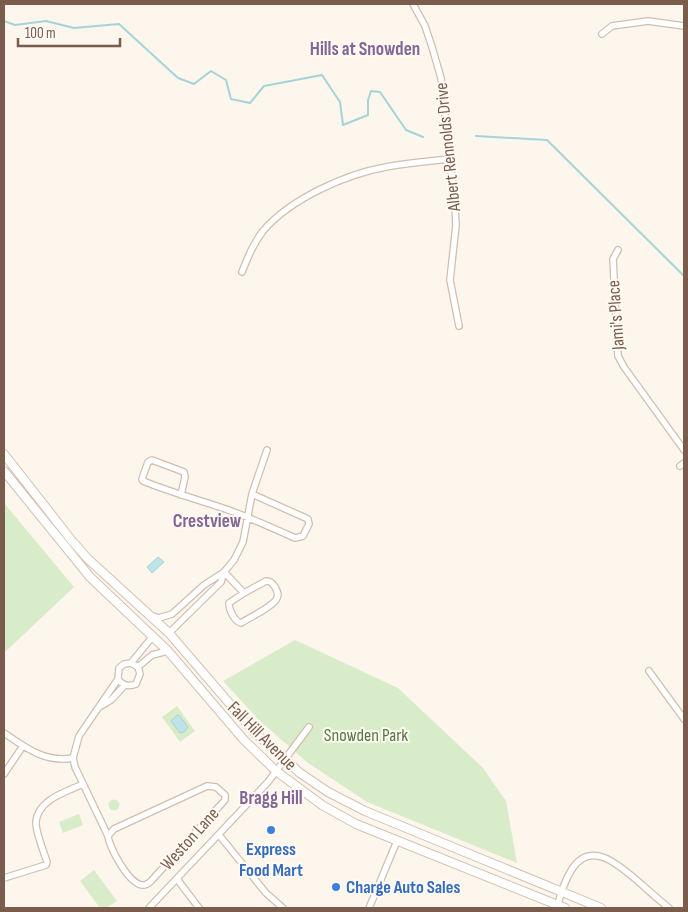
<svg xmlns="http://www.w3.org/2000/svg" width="688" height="912" viewBox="0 0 688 912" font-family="'Sofia Sans Condensed',sans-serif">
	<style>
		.green { fill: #d8ecc9 }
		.water { fill: #bfe3e8; stroke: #a5d3da }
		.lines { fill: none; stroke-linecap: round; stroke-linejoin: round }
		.stream { stroke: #a5d3da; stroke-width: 2 }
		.minor-casing { stroke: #d1beb0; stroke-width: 8 }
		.secondary-casing { stroke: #d6c0b0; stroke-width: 10 }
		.minor { stroke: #fff; stroke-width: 5.5 }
		.secondary { stroke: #fff; stroke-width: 8 }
		.shop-dot { fill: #3f7fe0; stroke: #fffaf3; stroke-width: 2 }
		.labels { text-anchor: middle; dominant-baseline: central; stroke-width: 4; stroke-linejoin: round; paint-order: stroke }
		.street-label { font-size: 18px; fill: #7a5c4d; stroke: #fffaf3 }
		.park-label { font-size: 18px; fill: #537a41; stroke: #fffaf3 }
		.shop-label { font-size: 18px; font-weight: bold; fill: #366cbe; stroke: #fffaf3 }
		.neighbourhood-label { font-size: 19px; font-weight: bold; fill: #846695; stroke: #fffaf3 }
	</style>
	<rect width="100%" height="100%" fill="#fdf6ec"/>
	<path class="green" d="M4,503L74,587L4,653Z
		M295,640L398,688L483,768L506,801L517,863L367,802L308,763L260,721L223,681Z
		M177,706L195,731L180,742L162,717Z
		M108.5 805a5.5 5.5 0 1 1 11 0a5.5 5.5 0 1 1-11 0Z
		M79,814L83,825L63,833L59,822Z
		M94,870L117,901L106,908H100L80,881Z"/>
	<path class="water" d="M158,557L164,562L152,573L147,567Z
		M179,715L188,727L184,732L180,733L171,721L176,716Z"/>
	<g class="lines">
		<path class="stream" d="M4,21L15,25L46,21L74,28L119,24L178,78L194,84L211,71L226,80L231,99L250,103L264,86L322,75L340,102L343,125L368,115V100L371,91L380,92L406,130L423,137
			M476,136L547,140L684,276"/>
		<g class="minor-casing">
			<path id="minor" d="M413,4L425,26L432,47L441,78L455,206L456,225L450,280L459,326
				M602,34L612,26L648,21L684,26
				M618,250L613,259L618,356L624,367L684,450
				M242,272C248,257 253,244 263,231C290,199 346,174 386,167C407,163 429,161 451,159
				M680,466L684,463
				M181,495L185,477L184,472L152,460L148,462L142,479L143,481C172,493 204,501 234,512C255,520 275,529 295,538L303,536L309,524L308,519L252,494
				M224,572L244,593L266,581C271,581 272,583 275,587C277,591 279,594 277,598C274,606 249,618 241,623C234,621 229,610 229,603L244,593
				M151,616L159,618L172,614L204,585L224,572L234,560L243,542L252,494L267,450
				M169,633L221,582L224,572
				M131,663L138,667L140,674L136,684C129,687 122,685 118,679L119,668L124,664L131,663L153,636
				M138,667L152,655L168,651
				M649,671L684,719
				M101,706L111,700L125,685
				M4,733C26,748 45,763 73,758
				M4,774L23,746
				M207,786L216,787L225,795V800L151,881C149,883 146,885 144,885C130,887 109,847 108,836L114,829Z
				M219,835L266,893L283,908
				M108,836L75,767L73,758L79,736L118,679
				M4,878L46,865L47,862C44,852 35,831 36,821C39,799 66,792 83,784
				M177,879L199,908
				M149,908L268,782L309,727
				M369,908L397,841
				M557,908C560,895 565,880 572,869C592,838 622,868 640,883C649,891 659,900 669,908"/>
		</g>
		<g class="secondary-casing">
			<path id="secondary" d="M4,454L72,541L88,559L169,633L254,732L300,773L328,792L365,811L601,908
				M4,471L90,577L168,651L244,740L276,771L322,805L356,824L565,908"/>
		</g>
		<use href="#minor" class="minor"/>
		<use href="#secondary" class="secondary"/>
	</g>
	<g class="shop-dot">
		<circle cx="271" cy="830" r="5"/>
		<circle cx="336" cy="887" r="5"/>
	</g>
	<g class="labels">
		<g class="street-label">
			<text transform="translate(448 147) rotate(-96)">Albert Rennolds Drive</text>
			<text transform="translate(616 315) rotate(-94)">Jami's Place</text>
			<text transform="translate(262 736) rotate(45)">Fall Hill Avenue</text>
			<text transform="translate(190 839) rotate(-48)">Weston Lane</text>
		</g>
		<g class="park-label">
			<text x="366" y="735">Snowden Park</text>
		</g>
		<g class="shop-label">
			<text x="271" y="849">Express<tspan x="271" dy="21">Food Mart</tspan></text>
			<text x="346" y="887" text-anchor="start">Charge Auto Sales</text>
		</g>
		<g class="neighbourhood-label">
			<text x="365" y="49">Hills at Snowden</text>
			<text x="207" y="521">Crestview</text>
			<text x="271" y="798">Bragg Hill</text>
		</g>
	</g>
	<rect width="688" height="912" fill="none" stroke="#7a5c4d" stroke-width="10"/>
	<path d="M18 38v8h102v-8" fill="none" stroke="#7a5c4d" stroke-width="2.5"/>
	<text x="25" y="38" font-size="15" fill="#7a5c4d" stroke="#fffaf3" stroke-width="4" paint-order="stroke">100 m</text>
</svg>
